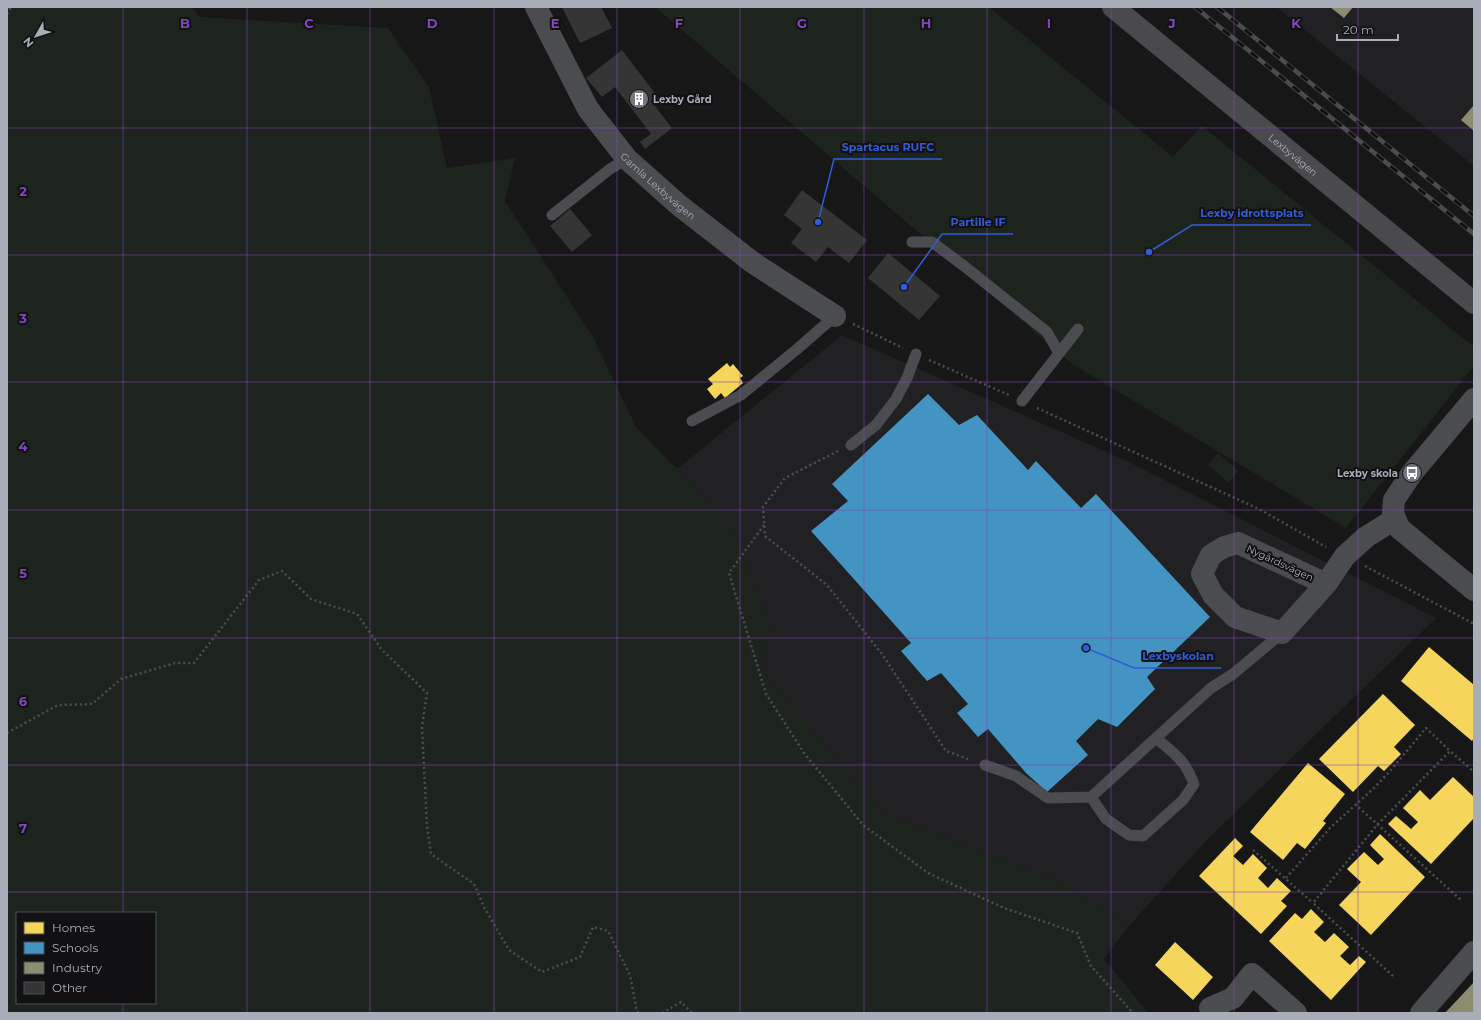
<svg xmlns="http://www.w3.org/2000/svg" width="1481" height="1020" viewBox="0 0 1481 1020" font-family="Montserrat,sans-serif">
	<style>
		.built { fill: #212123 }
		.green { fill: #1d241e; fill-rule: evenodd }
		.homes { fill: #f6d55c }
		.schools { fill: #4393c3 }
		.industry { fill: #8c8c6e }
		.building { fill: #353536 }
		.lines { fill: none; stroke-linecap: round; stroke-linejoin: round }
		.path { stroke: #4d4e52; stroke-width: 2.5; stroke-dasharray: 2 3; stroke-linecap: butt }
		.lane { stroke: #4b4c50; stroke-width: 11 }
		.street { stroke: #4b4c50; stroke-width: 22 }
		.secondary { stroke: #4a4a4e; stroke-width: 22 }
		.rail-casing { stroke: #4b4c4f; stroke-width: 4.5 }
		.rail { stroke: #111113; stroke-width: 3; stroke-dasharray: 9; stroke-linecap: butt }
		.grid { fill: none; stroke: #8446be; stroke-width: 1; stroke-opacity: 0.55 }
		.labels { text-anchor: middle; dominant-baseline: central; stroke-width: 4; stroke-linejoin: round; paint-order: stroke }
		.poi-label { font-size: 10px; font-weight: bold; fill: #a8adb8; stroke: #111113; text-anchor: start }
		.street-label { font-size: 10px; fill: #a8adb8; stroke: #111113 }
		.grid-label { font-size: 13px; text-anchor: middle; font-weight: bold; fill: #8446be; stroke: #111113; stroke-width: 4; stroke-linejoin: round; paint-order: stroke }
		.leader { fill: none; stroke: #325cd3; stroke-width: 1.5 }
		.callout-dot { fill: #325cd3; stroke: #111113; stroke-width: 1.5 }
		.callout-label { font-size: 11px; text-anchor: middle; font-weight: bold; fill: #325cd3; stroke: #111113; stroke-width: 4; stroke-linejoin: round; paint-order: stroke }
	</style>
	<rect width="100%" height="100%" fill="#171717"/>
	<path class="built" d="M1276,7H1474V166Z
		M842,335L1127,461L1436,618L1205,842L1129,926L1054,879L970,848L881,812L761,670L771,626L735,532L677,469Z"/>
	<path class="green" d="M7,7H191L200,17L388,28L429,87L447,168L515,158L505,201L593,337L636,427L677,469L735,532L771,626L761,670L881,812L970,848L1054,879L1129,926L1104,959L1148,1013H7ZM17,913H155V1003H17Z
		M655,7H989L1173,157L1202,126L1474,347V366L1346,528L1072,364Z
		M1218,453L1238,471L1229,483L1208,465Z"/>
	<path class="homes" d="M727,363L730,367L733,364L743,376L740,378L743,383L725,398L721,393L715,399L707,389L713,384L708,379Z
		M1429,647L1474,685V738L1472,741L1401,681Z
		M1383,694L1415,725L1394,747L1401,754L1384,771L1378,766L1353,792L1319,759Z
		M1308,763L1345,794L1323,821L1326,823L1305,849L1297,843L1283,860L1250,832Z
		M1453,777L1474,797V818L1431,864L1388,824L1396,816L1411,829L1418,822L1403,808L1420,790L1430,800Z
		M1380,834L1425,877L1371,935L1339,905L1361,882L1347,869L1364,852L1378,865L1384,859L1370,845Z
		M1235,838L1243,846L1233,856L1243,865L1253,854L1267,868L1258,878L1268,888L1277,878L1291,891L1281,901L1287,906L1261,934L1199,876Z
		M1311,909L1324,922L1314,932L1325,942L1334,933L1349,947L1340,956L1350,965L1359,956L1366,962L1331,1000L1269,941L1295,913L1302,919Z
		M1175,942L1213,977L1193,1000L1155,965Z"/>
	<path class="schools" d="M928,394L959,425L977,415L1028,470L1036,461L1081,508L1096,494L1210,617L1147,677L1155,689L1117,727L1098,719L1076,741L1088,755L1047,792L1026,773L988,729L978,737L957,713L968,704L941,673L927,681L901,651L911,643L811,531L848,501L832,484Z"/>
	<path class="industry" d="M1330,7H1353L1344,18Z
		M1474,105V131L1461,120Z
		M1474,982V1012L1473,1013H1445Z"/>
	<path class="building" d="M562,7H601L612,28L580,43Z
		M622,50L657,96L651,101L672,128L645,149L640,142L651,134L615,87L602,97L586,78Z
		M802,190L867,240L849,263L828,247L816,262L791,243L802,229L784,215Z
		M570,209L592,235L572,252L550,226Z
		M888,253L940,296L919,320L868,278Z"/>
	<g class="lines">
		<path class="path" d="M7,14L11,7
			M853,324L903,348
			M929,360L1009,395
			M1037,408L1259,509L1326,547
			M838,451L785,478L763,507L765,536L827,585L882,654L946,751L971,760
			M764,525L729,573L766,694L804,753L863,825L928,873L1004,908L1077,933L1091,966L1133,1013
			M1365,566L1474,624
			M7,733L58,705L92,704L121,679L175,663H194L259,580L282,571L311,599L357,614L382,650L427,693L422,727L427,826L431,854L474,884L484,907L509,950L542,972L580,957L593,927L608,931L630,975L637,1012L641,1013
			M1355,804L1461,900
			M1253,850L1313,903
			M1286,878L1330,828L1373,789L1391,770L1426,728L1450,751
			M1393,976L1313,903L1377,825L1450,751L1474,772
			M662,1013L681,1002L692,1013"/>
		<path class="lane" d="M552,215L610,169L627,159
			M912,242H932L964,266L1047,332L1059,353
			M1022,401L1078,329
			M692,421L741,395L796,350L835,316
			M851,445L876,425L896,399L907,378L916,354
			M985,765L1016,776L1048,798L1091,797L1211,688L1233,674L1282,633
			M1091,797L1106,819L1129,835L1143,836L1183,800L1194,784C1186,761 1174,753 1156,738"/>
		<g class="street">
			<path id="s1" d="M536,7L588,109L627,159L680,206L752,262L835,316"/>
			<path d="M1474,399L1412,473L1394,500L1393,513L1399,528L1474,590"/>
			<path d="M1326,584L1238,543L1224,547L1211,555L1202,574L1213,595L1235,617L1282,633L1326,584L1345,556L1366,537L1395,519"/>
			<path d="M1210,1008L1233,998L1252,974L1296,1013"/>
			<path d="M1421,1013L1474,952"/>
		</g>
		<path class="secondary" id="s2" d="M1113,7L1474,303"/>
		<g class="rail-casing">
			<path id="rail" d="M1195,7L1474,234
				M1217,7L1474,216"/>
		</g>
		<use href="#rail" class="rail"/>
	</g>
	<path class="grid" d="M123,7V913M247,7V1013M370,7V1013M494,7V1013M617,7V1013M740,7V1013M864,7V1013M987,7V1013M1111,7V1013M1234,7V1013M1358,7V1013M7,128H1474M7,255H1474M7,382H1474M7,510H1474M7,638H1474M7,765H1474M7,892H1474M123,1003V1013"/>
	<defs>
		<g id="building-disc" transform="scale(1)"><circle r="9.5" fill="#757880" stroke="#111113"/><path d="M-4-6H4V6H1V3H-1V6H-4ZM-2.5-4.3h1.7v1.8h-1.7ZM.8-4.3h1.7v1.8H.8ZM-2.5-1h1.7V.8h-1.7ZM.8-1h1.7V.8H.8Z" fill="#fff"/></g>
		<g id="bus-disc" transform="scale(1)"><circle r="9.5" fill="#757880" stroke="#111113"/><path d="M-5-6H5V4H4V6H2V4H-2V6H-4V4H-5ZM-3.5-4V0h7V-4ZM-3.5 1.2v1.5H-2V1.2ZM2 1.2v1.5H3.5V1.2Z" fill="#fff"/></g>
	</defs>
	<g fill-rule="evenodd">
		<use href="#building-disc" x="639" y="99"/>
		<use href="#bus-disc" x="1412" y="473"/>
	</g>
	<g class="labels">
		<g class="poi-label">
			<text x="653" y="99">Lexby Gård</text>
			<text x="1398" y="473" text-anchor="end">Lexby skola</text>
		</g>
		<g class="street-label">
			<text stroke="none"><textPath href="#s2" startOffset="233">Lexbyvägen</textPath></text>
			<text stroke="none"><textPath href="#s1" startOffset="219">Gamla Lexbyvägen</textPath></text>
			<text transform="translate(1280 563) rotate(25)">Nygårdsvägen</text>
		</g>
	</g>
	<g class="grid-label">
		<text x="185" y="28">B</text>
		<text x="309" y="28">C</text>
		<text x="432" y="28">D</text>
		<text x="555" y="28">E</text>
		<text x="679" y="28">F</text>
		<text x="802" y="28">G</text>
		<text x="926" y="28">H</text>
		<text x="1049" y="28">I</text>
		<text x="1172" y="28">J</text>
		<text x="1296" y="28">K</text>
		<text x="23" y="196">2</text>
		<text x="23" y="323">3</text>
		<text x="23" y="451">4</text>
		<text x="23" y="578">5</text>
		<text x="23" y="706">6</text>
		<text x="23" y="833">7</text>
	</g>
	<path class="leader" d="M818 222L834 159H942M1149 252L1192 225H1311M904 287L942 234H1013M1086 648L1134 668H1221"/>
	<g class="callout-dot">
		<circle cx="818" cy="222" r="4"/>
		<circle cx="1149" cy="252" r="4"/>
		<circle cx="904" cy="287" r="4"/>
		<circle cx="1086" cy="648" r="4"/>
	</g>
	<g class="callout-label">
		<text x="888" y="151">Spartacus RUFC</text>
		<text x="1252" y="217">Lexby idrottsplats</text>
		<text x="978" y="226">Partille IF</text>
		<text x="1178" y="660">Lexbyskolan</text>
	</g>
	<rect width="1481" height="1020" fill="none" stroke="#a8adb8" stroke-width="16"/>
	<rect x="16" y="912" width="140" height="92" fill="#111113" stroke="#4d4f55"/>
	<rect x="24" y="922" width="20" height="12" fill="#f6d55c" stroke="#4d4f55"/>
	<text x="52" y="932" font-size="12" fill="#a8adb8">Homes</text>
	<rect x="24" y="942" width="20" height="12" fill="#4393c3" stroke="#4d4f55"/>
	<text x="52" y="952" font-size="12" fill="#a8adb8">Schools</text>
	<rect x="24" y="962" width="20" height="12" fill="#8c8c6e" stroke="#4d4f55"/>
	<text x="52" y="972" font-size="12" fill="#a8adb8">Industry</text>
	<rect x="24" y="982" width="20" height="12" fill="#353536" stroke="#4d4f55"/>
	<text x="52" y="992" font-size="12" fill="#a8adb8">Other</text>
	<g transform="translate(36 36) rotate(231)" stroke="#111113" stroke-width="3" paint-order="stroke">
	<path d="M0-3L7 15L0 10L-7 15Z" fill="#a8adb8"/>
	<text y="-6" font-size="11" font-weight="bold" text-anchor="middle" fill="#a8adb8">N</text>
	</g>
	<path d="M1337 34v6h61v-6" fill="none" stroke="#a8adb8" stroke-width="2"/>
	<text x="1343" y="34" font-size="12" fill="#a8adb8" stroke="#111113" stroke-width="3" paint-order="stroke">20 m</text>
</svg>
